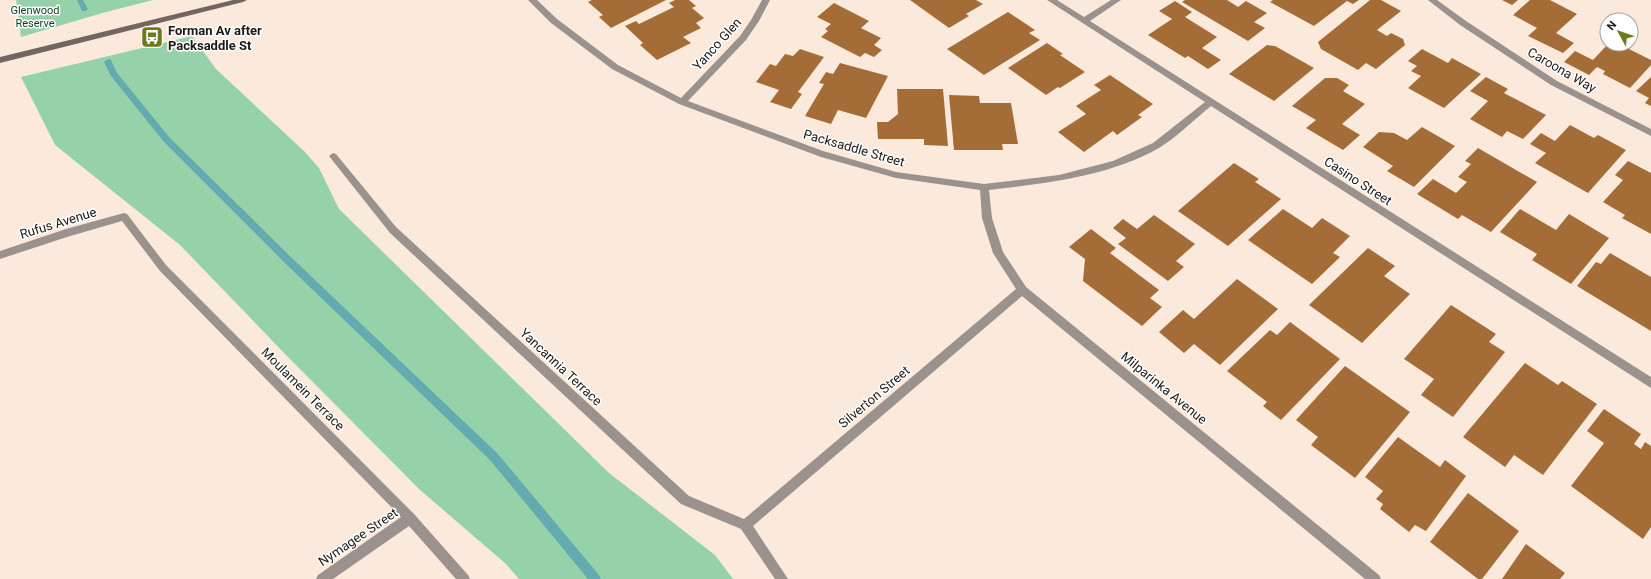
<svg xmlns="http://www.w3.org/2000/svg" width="1651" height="579" viewBox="0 0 1651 579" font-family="Roboto,sans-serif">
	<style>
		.green { fill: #96d2a9 }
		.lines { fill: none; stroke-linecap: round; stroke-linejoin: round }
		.stream { fill: #63abaf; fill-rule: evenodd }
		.building { fill: #a46d38 }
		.street { fill: #9b928e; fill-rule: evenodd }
		.secondary { fill: #736662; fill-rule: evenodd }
		.labels { text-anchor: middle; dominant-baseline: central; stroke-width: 3; stroke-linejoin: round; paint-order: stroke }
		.far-park-label { font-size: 11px; fill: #043e21; stroke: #fff }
		.poi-label { font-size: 13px; font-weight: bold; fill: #1e1813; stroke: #fff; text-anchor: start }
		.street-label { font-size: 13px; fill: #1e1813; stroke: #fff }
	</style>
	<rect width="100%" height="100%" fill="#fbeadc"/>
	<path class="green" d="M16,0H153L106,12L21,37Z
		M192,36L216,69L305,152L319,168L339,209L609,473L715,555L733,579H519L506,564L419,489L287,356L180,245L55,145L21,77Z"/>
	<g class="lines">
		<path class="stream" d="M77,0H83L88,9L86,11H82Z
			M108,59L111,60L117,73L170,138L294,260L498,454L599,575L601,579H588L490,460L288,266L164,142L111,76L104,62Z"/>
	</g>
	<path class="building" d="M592,0H666L611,28L599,17L603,15L588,2Z
		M675,0H689L696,6L692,8L704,18L696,23L701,28L683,37L691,43L657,60L640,45L643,43L625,26L636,21L639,24L674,7L669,3Z
		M910,0H976L983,4L966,14L969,16L949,28Z
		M1185,0H1227L1238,7L1246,1L1267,13L1254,22L1265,28L1248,41L1182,2Z
		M1273,0H1359L1353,4L1347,1L1314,26L1270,2Z
		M1370,0H1381L1401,11L1377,30L1387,36L1391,33L1403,39L1405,45L1376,69L1366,63L1358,70L1321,49L1318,42Z
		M1502,0H1518L1512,5Z
		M1530,0H1550L1577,14L1556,33L1574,43L1563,53L1528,36L1537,28L1513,15Z
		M1175,1L1192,12L1185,17L1217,37L1202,48L1221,60L1208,69L1188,56L1185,58L1148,35L1172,19L1159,11Z
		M834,3L869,21L861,28L881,38L874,45L882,50L874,57L865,53L860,57L821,37L828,31L825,29L831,24L817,17Z
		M1008,12L1035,30L1029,33L1040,40L984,75L947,49Z
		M1047,43L1063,54L1060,55L1085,72L1060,88L1058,87L1046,95L1008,68Z
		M1631,43L1634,44L1629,49L1651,60V65L1630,88L1603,74L1605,71L1597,67L1589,75L1564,62L1575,51L1593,60L1608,44H1631Z
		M1267,45L1275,46L1314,68L1274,101L1229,74Z
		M800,49L824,57L798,92L802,94L791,109L770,102L779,90L756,82L770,64L776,66L785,54L793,56Z
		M1422,49L1448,63L1452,58L1481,74L1444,108L1408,88L1421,76L1411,71L1417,66L1408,61Z
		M840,63L888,76L866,118L838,110L831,124L805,116L824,84L819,83L826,72L833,74Z
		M1110,75L1153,104L1138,115L1142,117L1117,135L1113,131L1084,152L1058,132L1086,114L1076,106L1101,90L1094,85Z
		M1486,77L1508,89L1504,93L1546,115L1523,139L1507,131L1502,137L1470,119L1488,101L1470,91Z
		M1651,77V106L1645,103L1649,98L1636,91Z
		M1325,78H1337L1349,85L1343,91L1365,104L1342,124L1360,135L1343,150L1306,128L1316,120L1292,106Z
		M897,89H943L948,146L924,145V139H878L877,122H888L898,114Z
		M949,95L979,96L980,103H1011L1018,144H1002L1003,150H954Z
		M1570,125L1594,138L1598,135L1626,150L1588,193L1535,163L1546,153L1530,144L1541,133L1555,141Z
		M1422,127L1455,146L1414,187L1387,171L1393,166L1363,147L1379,132L1394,133L1407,140Z
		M1478,148L1537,182L1491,232L1462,215L1458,219L1417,194L1433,179L1456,193L1467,182L1458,177L1471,164L1465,161Z
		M1628,161L1651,173V234L1622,218L1625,215L1603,202L1623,180L1615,175Z
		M1234,163L1259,179L1255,182L1281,199L1228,246L1178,211Z
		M1283,209L1312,228L1322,218L1350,236L1333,253L1340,257L1312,284L1248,240Z
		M1520,209L1556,230L1569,214L1609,238L1571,284L1532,260L1537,254L1500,232Z
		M1154,215L1195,244L1176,261L1184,267L1168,281L1118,244L1126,238L1113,228L1123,219L1137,229Z
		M1091,229L1116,248L1110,253L1159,290L1150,298L1162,307L1142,326L1083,281L1085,259L1069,247Z
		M1368,248L1395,266L1384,276L1410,294L1362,343L1309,305Z
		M1610,253L1651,277V331L1577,286L1596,262L1601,264Z
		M1237,279L1278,309L1220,365L1194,344L1184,353L1159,332L1183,310L1194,319Z
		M1451,305L1496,334L1489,342L1505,352L1453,417L1421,395L1434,379L1404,359Z
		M1290,322L1340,359L1281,420L1263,406L1267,402L1227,371L1270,330L1277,335Z
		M1525,363L1558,385L1562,381L1597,404L1543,475L1514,455L1505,467L1463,437Z
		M1345,366L1410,412L1355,478L1311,445L1318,437L1296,420Z
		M1604,409L1641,434L1634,444L1641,449L1645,442L1651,446V527L1643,539L1571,486L1604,443L1587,431Z
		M1398,437L1440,467L1445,460L1466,476L1426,531L1415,525L1409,532L1380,509L1383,504L1376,499L1383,491L1365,477Z
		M1468,493L1519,531L1482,579H1478L1430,542Z
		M1526,544L1565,573L1560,579H1502Z"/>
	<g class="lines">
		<path class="street" d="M528,0H537L557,19L618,65L681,98L740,36L751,20L762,0H770L759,21L746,40L688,101L823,151L896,172L984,184L1059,175L1113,161L1153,143L1205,102L1047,0H1057L1084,17L1111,0H1121L1090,21L1651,377V388L1211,106C1195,119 1177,137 1159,148C1107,177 1047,183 989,190L992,218L1003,252L1026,287L1379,575L1381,579H1365L1022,296L753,526L788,579H775L741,529L681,504L390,233L329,156L333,153L336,154L396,227L689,496L744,519L1016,289L993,253L982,218L980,190L896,178L821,157L679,104L612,69L551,23Z
			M1428,0H1437L1466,21L1557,81L1651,129V136L1551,85L1460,25Z
			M124,213L127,214L166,265L414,514L468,575L470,579H456L409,526L333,579H316L318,575L401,517L160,271L122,221L67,237L0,259V251L66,229Z"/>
		<path class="secondary" d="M233,0H247L243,2L0,63V57Z"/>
	</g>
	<defs>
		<g id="bus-square" transform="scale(1.15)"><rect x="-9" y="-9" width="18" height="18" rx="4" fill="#727820" stroke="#fff"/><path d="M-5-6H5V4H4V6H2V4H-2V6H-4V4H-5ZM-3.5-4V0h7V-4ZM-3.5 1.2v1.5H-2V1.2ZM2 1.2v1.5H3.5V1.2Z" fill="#fff"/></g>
	</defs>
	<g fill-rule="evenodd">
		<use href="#bus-square" x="152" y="37"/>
	</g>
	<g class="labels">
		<g class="far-park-label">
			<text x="35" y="10">Glenwood<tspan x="35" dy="13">Reserve</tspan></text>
		</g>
		<g class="poi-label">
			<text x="168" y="30">Forman Av after<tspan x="168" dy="15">Packsaddle St</tspan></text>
		</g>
		<g class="street-label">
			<text transform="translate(717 44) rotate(-48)">Yanco Glen</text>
			<text transform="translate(1562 70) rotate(30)">Caroona Way</text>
			<text transform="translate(854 148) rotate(16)">Packsaddle Street</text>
			<text transform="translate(1358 181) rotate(33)">Casino Street</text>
			<text transform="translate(58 223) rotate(-17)">Rufus Avenue</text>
			<text transform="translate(561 367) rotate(43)">Yancannia Terrace</text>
			<text transform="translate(1164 388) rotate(39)">Milparinka Avenue</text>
			<text transform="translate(303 389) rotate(45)">Moulamein Terrace</text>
			<text transform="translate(874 397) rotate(-40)">Silverton Street</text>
			<text transform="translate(358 537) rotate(-34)">Nymagee Street</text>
		</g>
	</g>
	<g transform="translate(1619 32) rotate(310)"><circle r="19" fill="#ffffff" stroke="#a5a3a1"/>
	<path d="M0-3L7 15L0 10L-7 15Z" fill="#727820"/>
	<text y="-6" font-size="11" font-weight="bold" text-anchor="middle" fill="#1e1813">N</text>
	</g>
</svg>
